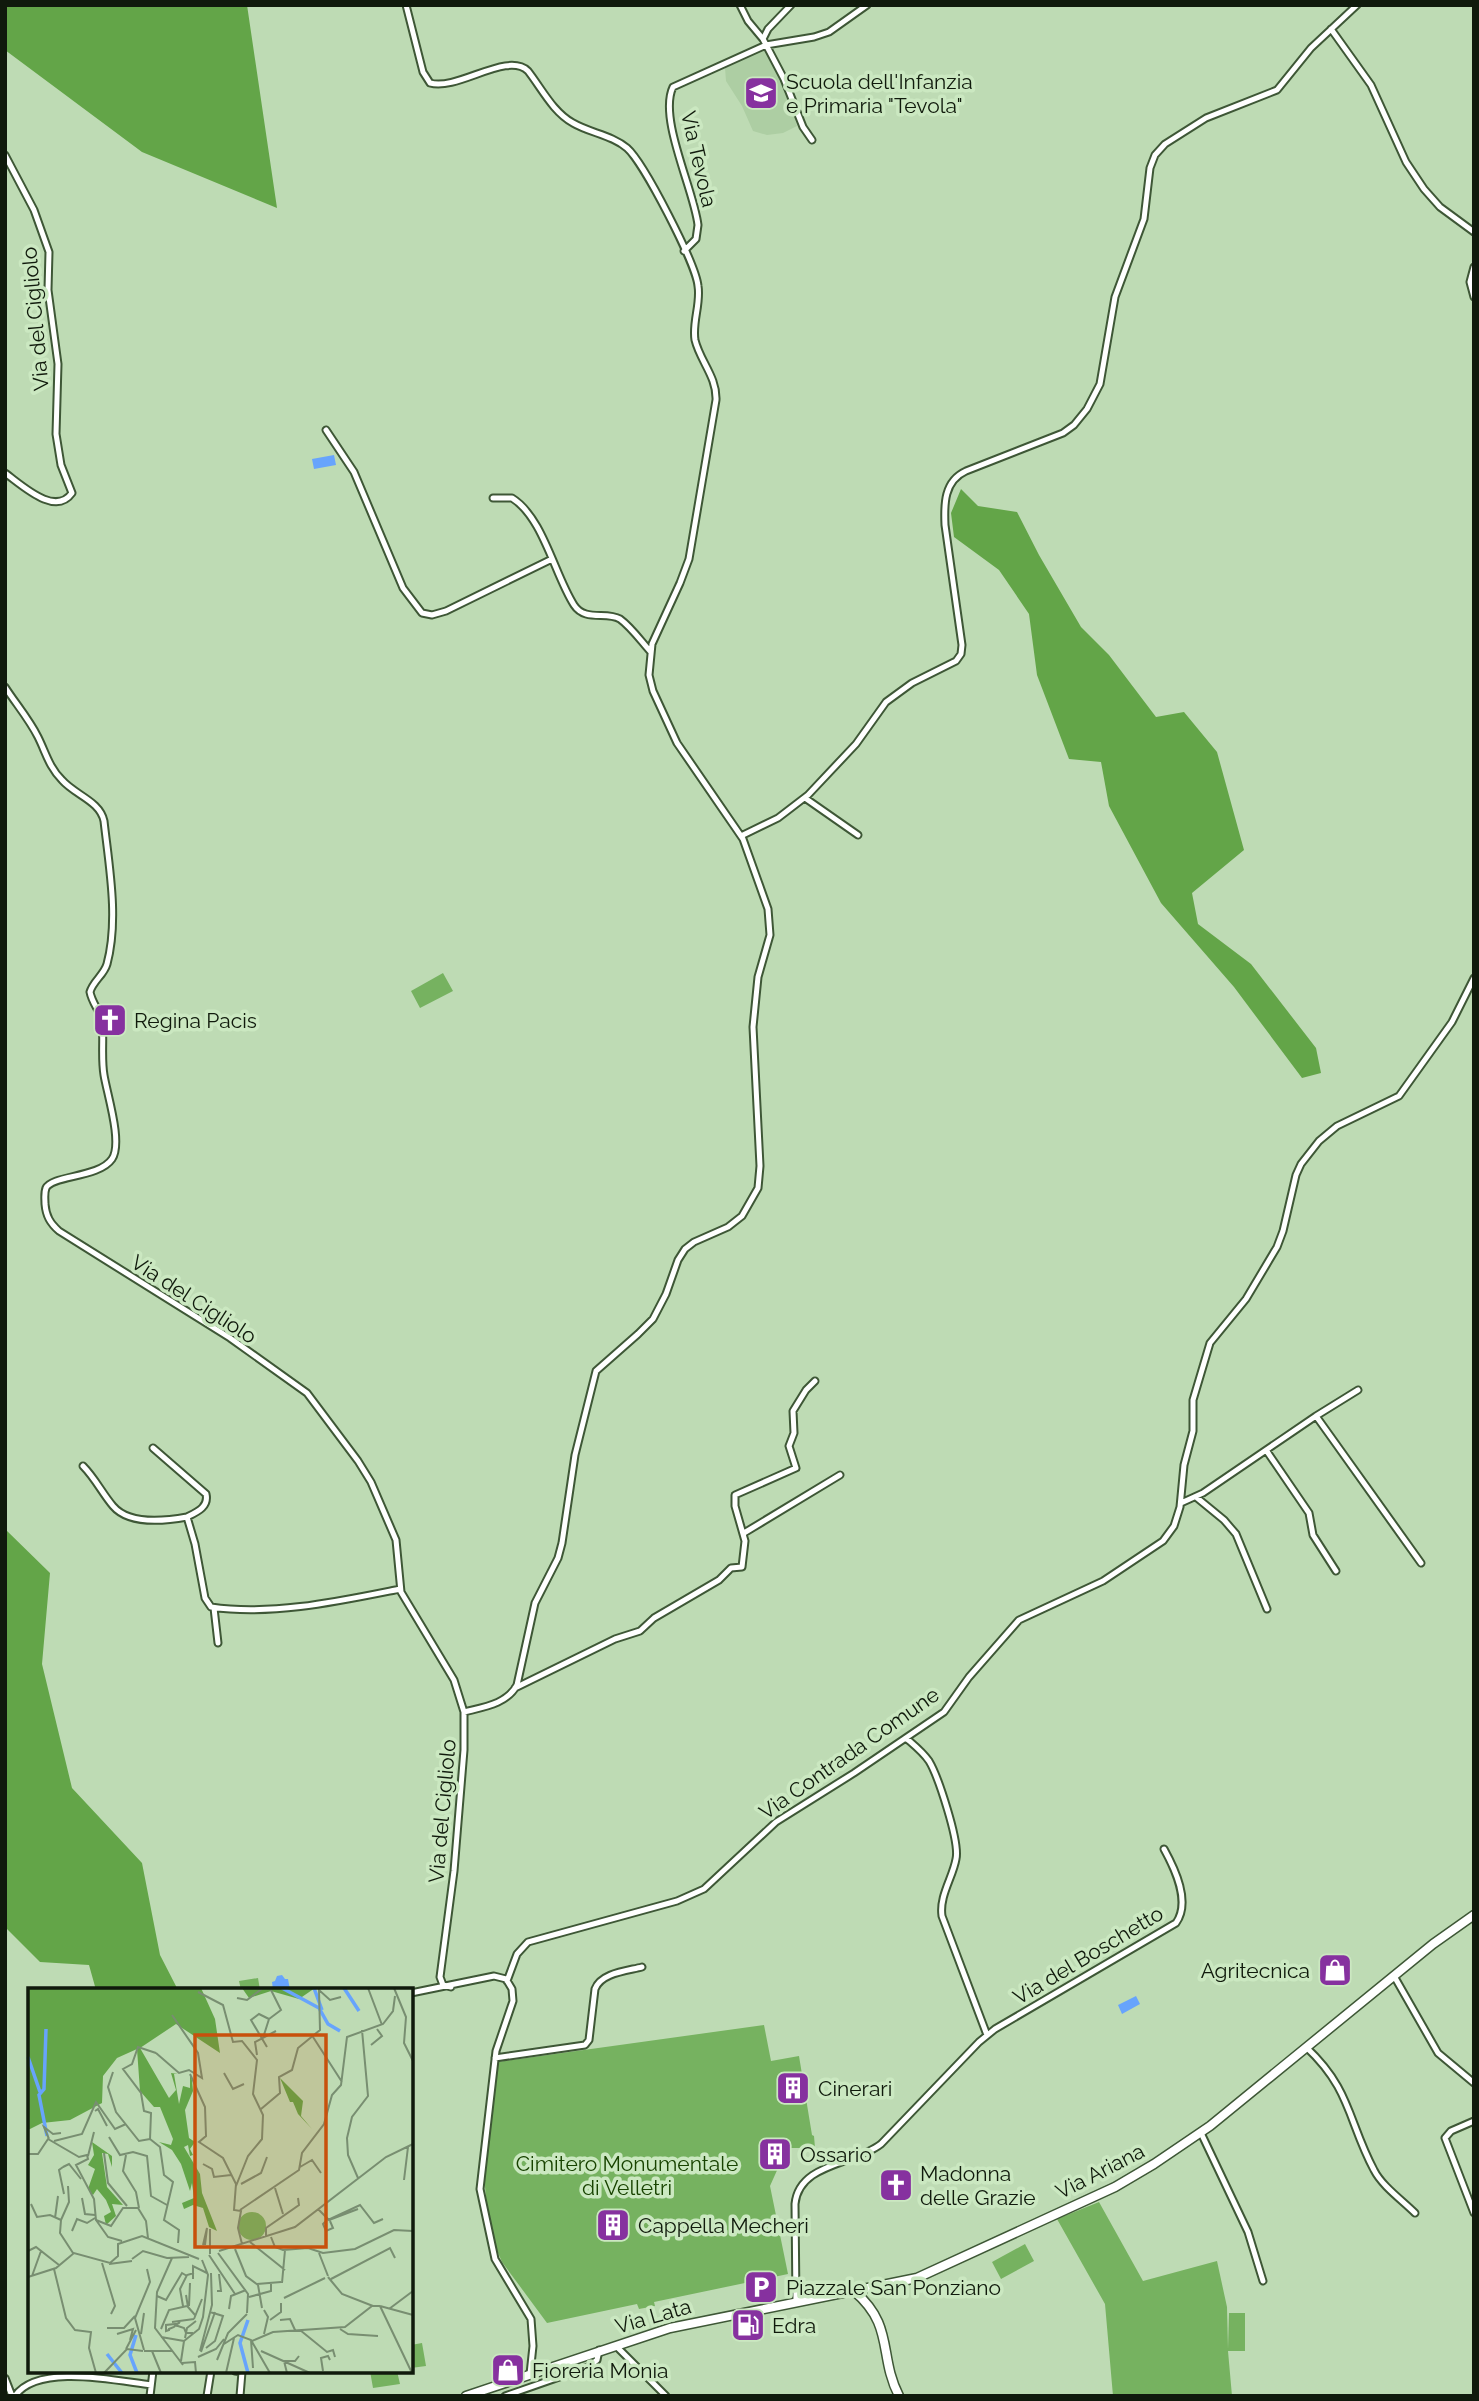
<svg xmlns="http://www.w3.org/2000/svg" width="1479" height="2401" viewBox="0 0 1479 2401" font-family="Raleway,sans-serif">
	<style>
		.built { fill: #adcea3 }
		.green { fill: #76b260 }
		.forest { fill: #63a548 }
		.water { fill: #67a4fc }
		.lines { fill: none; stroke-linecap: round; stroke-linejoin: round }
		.street-casing { stroke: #3e5736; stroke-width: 9 }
		.secondary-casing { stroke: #3e5736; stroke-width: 11 }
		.street { stroke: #fff; stroke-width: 5 }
		.secondary { stroke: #fff; stroke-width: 8 }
		.labels { text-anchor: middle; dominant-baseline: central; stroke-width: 7; stroke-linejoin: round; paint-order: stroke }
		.poi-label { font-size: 21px; fill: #101a0c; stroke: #cbe8c1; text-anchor: start }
		.street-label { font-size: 21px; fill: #101a0c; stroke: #cbe8c1 }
		.park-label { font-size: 21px; fill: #184300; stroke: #cbe8c1 }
		.inset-river { fill: none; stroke: #67a4fc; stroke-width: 3.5 }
		.inset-road { fill: none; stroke: #788e71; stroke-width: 2 }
		.view { fill: #c8500c; fill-opacity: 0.15; stroke: #c8500c; stroke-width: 3.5 }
		.inset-edge { fill: none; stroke: #101a0c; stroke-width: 3.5 }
	</style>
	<rect width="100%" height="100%" fill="#bedbb4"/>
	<path class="built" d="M764,49L783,80L797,126L783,133L767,135L753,131L742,106L726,81L725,68Z"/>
	<path class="green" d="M443,973L453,991L420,1008L411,991Z
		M258,1978L260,1990H241L239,1981Z
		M764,2025L771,2061L799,2056L812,2135L814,2136L815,2148H787L770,2186L788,2274L654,2302L655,2306L639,2309L637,2304L547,2323L502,2262L495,2246L487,2207L484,2177L497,2062Z
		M1099,2202L1143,2281L1217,2261L1227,2307L1228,2349L1229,2313H1245V2351H1228L1232,2396H1113L1105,2304L1057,2219Z
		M1025,2244L1034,2261L1001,2279L992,2262Z
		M422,2343L426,2366L411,2368V2345Z
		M370,2371H397L400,2384L373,2388Z"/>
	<path class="forest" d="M5,5H247L277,208L142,152L5,50Z
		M961,489L978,506L1017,512L1039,555L1081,627L1109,655L1156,717L1184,712L1217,752L1244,850L1192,893L1198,924L1251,964L1316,1048L1321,1073L1302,1078L1234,987L1161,903L1109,806L1101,762L1069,759L1037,675L1029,614L999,570L954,537L951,513Z
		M5,1529L50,1573L42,1664L72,1788L142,1863L160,1955L178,1990H96L89,1965L40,1962L5,1927Z"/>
	<path class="water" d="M334,455L336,465L314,469L312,459Z
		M282,1975L285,1979H288L290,1990H273L272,1982L275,1981L277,1976Z
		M1136,1996L1140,2004L1122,2014L1118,2005Z"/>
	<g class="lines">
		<g class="street-casing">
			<path id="street" d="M406,5L423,72L430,83C458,91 507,51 528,71C542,89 553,112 573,123C590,133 612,135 627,148C644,163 696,264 698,286C701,304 692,322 695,340C700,361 717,377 716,400L689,559L680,583L652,644L649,675L653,691L677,743L743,839L768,909L770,935L758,977L753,1027L760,1166L758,1188L742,1216L728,1227L694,1242L685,1249L678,1260L666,1294L653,1319L638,1334L596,1371L575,1455L562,1543L558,1558L535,1603L517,1685C507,1704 484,1707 464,1712
				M740,5L748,21L763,39L784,79L803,127L812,140
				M1331,29L1371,85L1406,162L1424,189L1440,207L1474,232
				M763,39L768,29L791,5
				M5,155L34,210L49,252L48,290L58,364L56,434L61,465L72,493C55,517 22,485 5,473
				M684,251L696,239L698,225C694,190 658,118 673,87L766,45L814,37L829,32L867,5
				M1474,267L1470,282L1474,297
				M326,430L354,472L403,588L422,613L432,615L446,611L552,559
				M493,498H512C543,517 555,576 574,605C585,622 606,611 620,619C631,627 641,641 650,651
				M5,687C16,704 29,719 38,737C46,753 49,767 62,780C75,795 100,801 104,821C109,866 119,919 107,964C104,975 93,981 90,992C92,1003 100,1011 102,1021C104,1039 101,1057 104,1075C107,1094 123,1143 112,1159C99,1178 52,1175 46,1188C44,1193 45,1199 45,1204C46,1216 50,1223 59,1231L230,1338L307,1393L358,1461L371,1482L396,1540L401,1592L454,1680L464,1712V1750L454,1871L440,1977L443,1985L451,1987
				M805,798L858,835
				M741,836L778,818L808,795L856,744L886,702L912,683L956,661L961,654L962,645L945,525C944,504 944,481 966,471L1063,433L1074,425L1087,409L1100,384L1115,297L1144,219L1150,168L1155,155L1165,144L1206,118L1277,90L1311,48L1357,5
				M1316,1416L1358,1390
				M153,1448L206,1494C209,1507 197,1512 187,1517
				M1266,1450L1309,1513L1313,1535L1336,1571
				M83,1466C95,1478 102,1493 113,1506C129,1525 165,1521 187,1517L195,1544L205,1598L211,1607C272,1616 340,1601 400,1589
				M1196,1497L1224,1520L1236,1534L1267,1609
				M1181,1503L1203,1493L1316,1416L1421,1563
				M744,1533L840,1475
				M214,1608L218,1643
				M515,1688L615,1639L640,1631L654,1618L719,1580L731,1568L742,1567L745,1541L735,1506V1495L796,1468L789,1446L794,1433L793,1411L806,1390L815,1381
				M906,1738C914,1745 923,1752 929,1761C938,1776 960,1842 956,1859C953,1877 939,1896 942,1916L987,2035
				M1394,1976L1438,2053L1474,2083
				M507,1981L517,1954L528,1942L677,1901L704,1889L776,1822L854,1773L944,1712L969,1677L1019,1620L1103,1581L1163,1541L1174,1526L1180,1507L1184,1465L1193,1431V1400L1210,1343L1246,1299L1277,1247L1283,1231L1296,1175L1301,1164L1319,1141L1337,1126L1399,1096L1452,1022L1474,978
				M411,1993L494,1976L506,1979L512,1989L513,2001L496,2051L480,2189L495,2259L531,2319L533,2346L530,2374
				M1306,2047C1351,2089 1348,2121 1374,2170C1382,2186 1402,2200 1415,2213
				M495,2058L585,2045L589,2040L595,1989C601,1973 626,1971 642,1967
				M1474,2121L1451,2131L1445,2138L1474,2213
				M1201,2133L1248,2232L1263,2281
				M796,2302L795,2204C799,2163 854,2165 881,2144L979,2042L995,2029L1176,1923C1191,1902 1175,1869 1164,1849
				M616,2346L666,2396
				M235,2371L242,2372L240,2396
				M5,2378L12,2396
				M15,2396C38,2363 117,2381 151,2385
				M150,2396L153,2371
				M207,2396L211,2371
				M505,2396L588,2367L597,2360L599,2350"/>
		</g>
		<g class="secondary-casing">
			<path id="secondary" d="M854,2291C895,2326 878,2355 899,2396
				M466,2396L670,2328L917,2278L1115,2187L1154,2164L1210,2126L1433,1944L1474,1915"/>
		</g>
		<use href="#street" class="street"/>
		<use href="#secondary" class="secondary"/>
	</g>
	<defs>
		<g id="school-square" transform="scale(1.75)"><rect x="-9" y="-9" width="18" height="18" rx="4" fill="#86319f" stroke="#cbe8c1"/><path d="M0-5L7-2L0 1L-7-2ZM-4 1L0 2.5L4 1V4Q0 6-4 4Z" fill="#fff"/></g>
		<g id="church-square" transform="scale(1.75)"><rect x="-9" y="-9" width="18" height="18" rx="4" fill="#86319f" stroke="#cbe8c1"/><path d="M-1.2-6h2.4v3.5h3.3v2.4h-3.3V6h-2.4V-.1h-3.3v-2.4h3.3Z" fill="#fff"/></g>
		<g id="shop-square" transform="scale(1.75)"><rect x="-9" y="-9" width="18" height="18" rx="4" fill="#86319f" stroke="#cbe8c1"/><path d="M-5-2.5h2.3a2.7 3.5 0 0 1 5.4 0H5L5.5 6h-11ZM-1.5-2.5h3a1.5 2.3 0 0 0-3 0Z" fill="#fff"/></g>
		<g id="building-square" transform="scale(1.75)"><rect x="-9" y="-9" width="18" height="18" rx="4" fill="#86319f" stroke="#cbe8c1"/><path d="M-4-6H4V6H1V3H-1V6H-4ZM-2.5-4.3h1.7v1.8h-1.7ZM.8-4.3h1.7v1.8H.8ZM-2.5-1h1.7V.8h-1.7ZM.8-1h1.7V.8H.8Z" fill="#fff"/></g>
		<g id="parking-square" transform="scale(1.75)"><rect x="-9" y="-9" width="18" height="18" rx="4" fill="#86319f" stroke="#cbe8c1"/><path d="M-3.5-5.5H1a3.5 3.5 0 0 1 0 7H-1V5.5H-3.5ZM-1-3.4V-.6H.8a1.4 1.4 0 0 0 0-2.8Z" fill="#fff"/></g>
		<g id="fuel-square" transform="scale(1.75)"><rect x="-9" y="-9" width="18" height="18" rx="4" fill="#86319f" stroke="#cbe8c1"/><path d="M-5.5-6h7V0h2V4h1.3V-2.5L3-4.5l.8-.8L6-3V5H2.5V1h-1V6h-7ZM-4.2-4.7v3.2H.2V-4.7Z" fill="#fff"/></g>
	</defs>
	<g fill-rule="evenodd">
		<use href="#school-square" x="761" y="93"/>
		<use href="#church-square" x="110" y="1020"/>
		<use href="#shop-square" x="1335" y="1970"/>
		<use href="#building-square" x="793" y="2088"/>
		<use href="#building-square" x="775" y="2154"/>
		<use href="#church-square" x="896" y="2185"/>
		<use href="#building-square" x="613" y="2225"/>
		<use href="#parking-square" x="761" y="2287"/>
		<use href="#fuel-square" x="748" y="2325"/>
		<use href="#shop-square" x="508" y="2370"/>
	</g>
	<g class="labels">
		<g class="poi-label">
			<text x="786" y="81">Scuola dell'Infanzia<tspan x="786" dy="24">e Primaria "Tevola"</tspan></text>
			<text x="134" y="1020">Regina Pacis</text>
			<text x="1310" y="1970" text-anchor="end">Agritecnica</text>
			<text x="818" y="2088">Cinerari</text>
			<text x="800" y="2154">Ossario</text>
			<text x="920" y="2173">Madonna<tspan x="920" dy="24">delle Grazie</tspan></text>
			<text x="638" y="2225">Cappella Mecheri</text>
			<text x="786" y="2287">Piazzale San Ponziano</text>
			<text x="772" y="2325">Edra</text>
			<text x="532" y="2370">Fioreria Monia</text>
		</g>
		<g class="street-label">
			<text transform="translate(699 159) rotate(77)">Via Tevola</text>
			<text transform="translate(35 319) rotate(-95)">Via del Cigliolo</text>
			<text transform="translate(194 1299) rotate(33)">Via del Cigliolo</text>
			<text transform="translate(849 1753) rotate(-35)">Via Contrada Comune</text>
			<text transform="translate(442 1811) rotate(-85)">Via del Cigliolo</text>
			<text transform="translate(1088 1955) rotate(-31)">Via del Boschetto</text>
			<text transform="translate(1100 2171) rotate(-27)">Via Ariana</text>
			<text transform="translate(653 2316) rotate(-16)">Via Lata</text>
		</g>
		<g class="park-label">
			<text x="627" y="2163">Cimitero Monumentale<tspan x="627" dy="24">di Velletri</tspan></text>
		</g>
	</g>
	<g transform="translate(28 1988)">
		<rect width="385" height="385" fill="#bedbb4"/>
		<path d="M210 238a14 14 0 1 1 28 0a14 14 0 1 1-28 0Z" fill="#76b260"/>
		<path d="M0,0H173L187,31L192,65L148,36L112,60L141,110L148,102L143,85L150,86H146L151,116L155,98L162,100V87L164,92L165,103L157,122L161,150L167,154L162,161L165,167L162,168L160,157L156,159L172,186L174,205L189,243L181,239L175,220L165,217L156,221L154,215L166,210L164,195L162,203L153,176L144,162L131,154L143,157L145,151L132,119H126L112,103L109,61L89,70L75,88L74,115L42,132L14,135L0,142ZM214,0H287L271,11L243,3L221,10ZM252,90L275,113L273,128L284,141L270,126L265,114H262ZM64,154L84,168V179L80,166L74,165L79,199L95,217L84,216L88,228L78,237L76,228L83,224L78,212L69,201L65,207L60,201L67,181L60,177L66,167Z" fill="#63a548"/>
		<path class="inset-river" d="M254,0L291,20L300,36L312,43M286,0L294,22M316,0L331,23M18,41L16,101L11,107L19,148M0,69L12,104M108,347L102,367L109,385M79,366L94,385M220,385L212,355L220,332"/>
		<path class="inset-road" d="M340,0L354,37M366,0L378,29L376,55L385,73M170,4L195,17L205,54L214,53L229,72L225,106L235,127L234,151L220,168L208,198M209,10L219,12L235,0M285,49L314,94M235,50L241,31L253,22L242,0M343,57L354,48L349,41M239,59L223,32L231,26L241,31M128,65L151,85L161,82L174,90L170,65L144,27M229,67L227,54L248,43M85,84L80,99L88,124L111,153L122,151M196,85L205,101L216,96M162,86L177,119L178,148L171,154L195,170L208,196L206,222L213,223L210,240L214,256M233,121L252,105L251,89L264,82L270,60L292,42L291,2L302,12L313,9M67,123L70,121L79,138M81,149L92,167L105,164L119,168L123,208L139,217M21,151L16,139L25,146L33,145M122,151L123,125L116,123L113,105L95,81L104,76L110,59L128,65M122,151L132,159L136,187L145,194L136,232L151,242L150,255M26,153L54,146L68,114L87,141L98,136M76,165L80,195L99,218M0,166H10L20,151L51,169L59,167L60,171L48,177L66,211L68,232L83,238L95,220H110L118,233L120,250M98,167L95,183L108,204L111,220M60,168L66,144M175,176L184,181L186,189L203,187M35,179L31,182L36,206M35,179L41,176L53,191M272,179L284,172L293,185M330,190L320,167L319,150L324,129L340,108L334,42M376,192L380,159M213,196L233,185L239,169M247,200L255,226M54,210L57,226L67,227M3,216L9,229L22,227L33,232M290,221L301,232L330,221M212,222L271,182L274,165L296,136L304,107L313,97L319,49L355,36L365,23L367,8M27,230L30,208M33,232L32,245L45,265M33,232L41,214L40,198M68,232L80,249L94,253M299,232L295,236L298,243L305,240L302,233M300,232L332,217L346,235L355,231M182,241V266M44,243L49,231L59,235L67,230M238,248V240L271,217L270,210M243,249L247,259L255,262L280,260L295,265L327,261L366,242L385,243M222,254L257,282M175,257L179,240L177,257M207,261L218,288L230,297L234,320M0,263L8,259L31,277M191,263L267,239L358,169L385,156M190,265L220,306L219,325M291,265L300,288M181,267L207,306M144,270L129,304L127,340L155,377M104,271L115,263L139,270L161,269M74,275L87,318L83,326M81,276L104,273M26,281L38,330L47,342L63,344L61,360L68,385M4,288L13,263M0,289L28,280L46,265L82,275L90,268V256L114,248L171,271M300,289L314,306L345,318M165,291V278L179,285M303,291L362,260L367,270M254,295L257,262M229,296L253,294M189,303H193L191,286M158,307L160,319L167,327M129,308L138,312L154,285L159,288M221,309L243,303V294M256,310L297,290M155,318L152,301L159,287L166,285M161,318L162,295M352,318L384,385M352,318L385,327M201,321L203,308L218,302M361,321L385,303M166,331L174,311M242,332L253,324V315M252,332L262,331L267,342M152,333L151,335L149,336L146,339L141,341V342L138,343V337L147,336H148V337L149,338H150L156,340L158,345H165M144,334L166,331M79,340H96L107,328M133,341L141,322L159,318M312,341L320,346L350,348M272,342L299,364L305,362L307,369M89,346L105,341L102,352M113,346L116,325M236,346L240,329L236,322M133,349L156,353M157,350L159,340L168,333M223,352L225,380M224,353L245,344L317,339L344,318H352M196,356L210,347L223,352L242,385M178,360L187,353L195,328L182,324M98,361L108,342M116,362L107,330L122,294L119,281M116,363H144M124,363L133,385M172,363L184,317L183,285M233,363L282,385M173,364L187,324M170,369L188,361L196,351M189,372L200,345L219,326M153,373L156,353L171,341L175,329L180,287L174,272M154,375L167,374L168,385M295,383L293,370L300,368L302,372M76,385L99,361L115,363M198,385L206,350M259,385L256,373H267L271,368"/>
		<path class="view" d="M167,47H298V259H167Z"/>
		<rect width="385" height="385" class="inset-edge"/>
	</g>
	<rect width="1479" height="2401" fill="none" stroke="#101a0c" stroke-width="14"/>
</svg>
